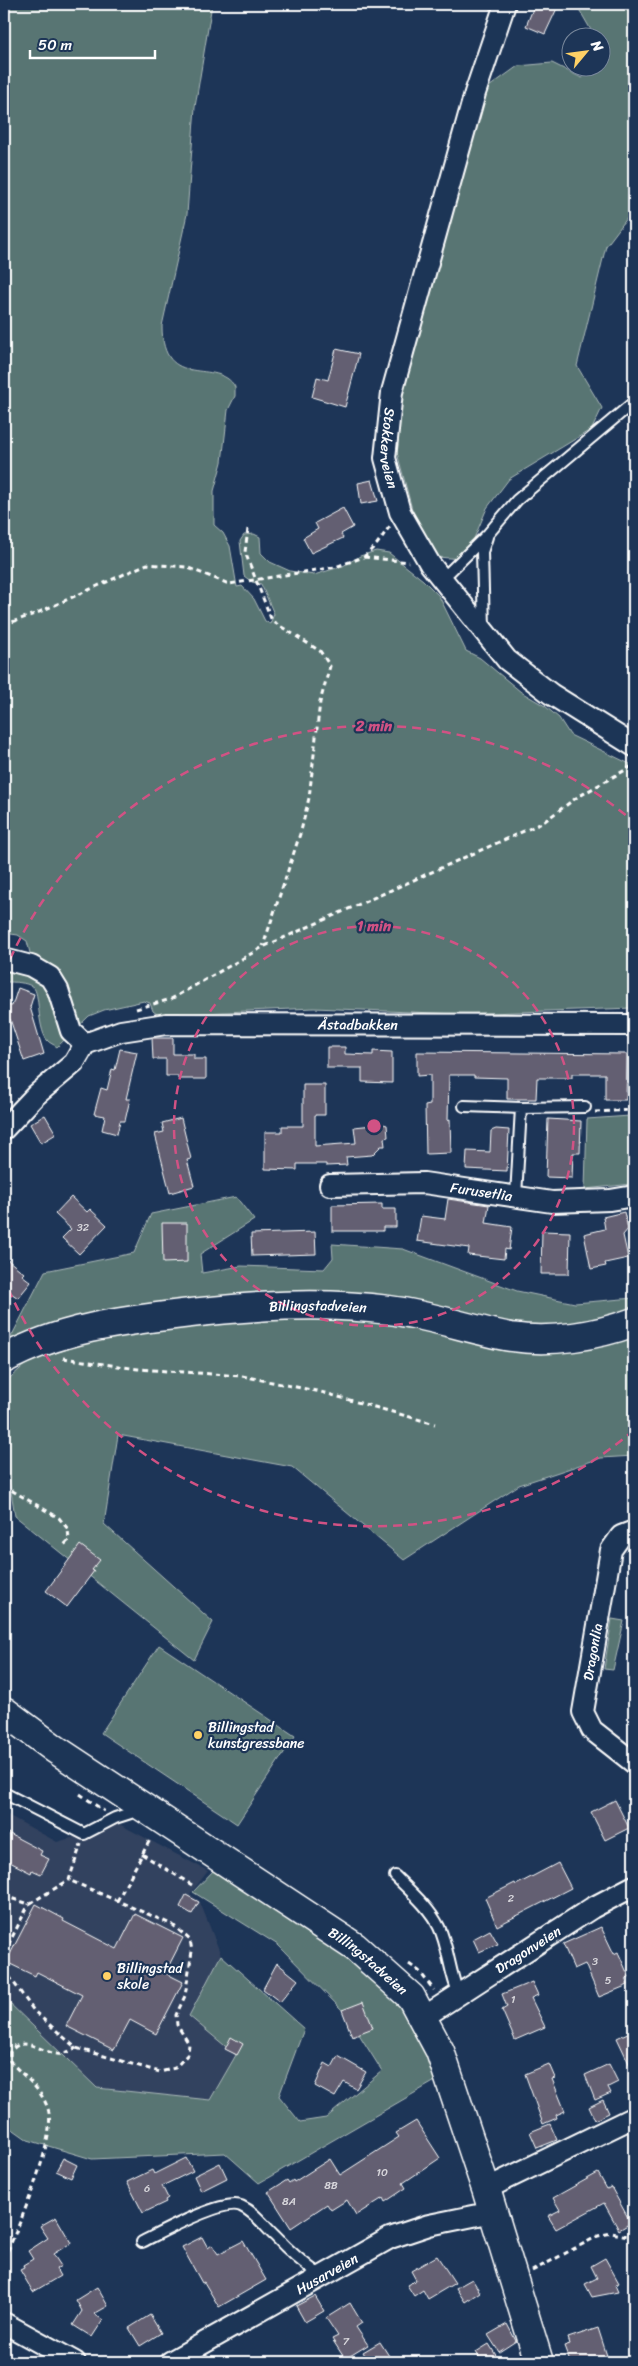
<svg xmlns="http://www.w3.org/2000/svg" width="638" height="2366" viewBox="0 0 638 2366" font-family="Sriracha,sans-serif">
	<style>
		.built { fill: #32425f }
		.green { fill: #587573; stroke: #acbab9 }
		.building { fill: #645f72; stroke: #fff }
		.lines { fill: none; stroke-linecap: round; stroke-linejoin: round }
		.lane-casing { stroke: #fff; stroke-width: 14 }
		.street-casing { stroke: #fff; stroke-width: 24 }
		.secondary-casing { stroke: #fff; stroke-width: 31 }
		.path { stroke: #fff; stroke-width: 3; stroke-dasharray: 5 4; stroke-linecap: butt }
		.lane { stroke: #1d3557; stroke-width: 10 }
		.street { stroke: #1d3557; stroke-width: 20 }
		.secondary { stroke: #1d3557; stroke-width: 28 }
		.ring { fill: none; stroke: #d15284; stroke-width: 2.5; stroke-dasharray: 9 6 }
		.poi-dot { fill: #ffd166; stroke: #1d3557; stroke-width: 2 }
		.labels { text-anchor: middle; dominant-baseline: central; stroke-width: 4.5; stroke-linejoin: round; paint-order: stroke }
		.number-label { font-size: 11px; fill: #d8d7dc }
		.street-label { font-size: 14px; fill: #fff; stroke: #1d3557 }
		.poi-label { font-size: 14px; fill: #fff; stroke: #1d3557; text-anchor: start }
		.centre { fill: #d15284; stroke: #1d3557; stroke-width: 2.5 }
		.ring-label { font-size: 15px; text-anchor: middle; font-weight: bold; fill: #d15284; stroke: #1d3557; stroke-width: 4.5; stroke-linejoin: round; paint-order: stroke }
	</style>
	<rect width="100%" height="100%" fill="#1d3557"/>
	<filter id="ink" filterUnits="userSpaceOnUse"><feTurbulence type="fractalNoise" baseFrequency=".02" numOctaves="2"/><feDisplacementMap in="SourceGraphic" scale="10" xChannelSelector="R" yChannelSelector="G"/><feConvolveMatrix kernelMatrix="1 2 1 2 8 2 1 2 1" color-interpolation-filters="sRGB"/></filter>
	<g filter="url(#ink)">
		<path class="built" d="M4,1813L57,1842L119,1824L208,1871L190,1894L200,1902L221,1955L189,2016L236,2055L210,2100L97,2088L4,1998Z"/>
		<path class="green" d="M4,4H212L195,107L187,214L162,326C162,393 218,356 235,387V396L228,410L222,462L214,491V525L223,533L230,546L237,587L242,586L254,599L265,621L270,624L274,614L261,584L252,582L244,576L240,541L244,535L254,534L260,537L261,553L270,562L290,571L314,575L343,566L360,556L376,551L389,553L423,580L439,596L466,651L480,658L521,692L545,706L559,718L570,735L634,766V1008L459,1014L314,1008L158,1015L153,1011L150,1003L144,1001L104,1010L89,1016L57,1047C55,1045 49,1043 47,1040C37,1027 40,992 33,987C26,982 14,982 6,982L4,974L10,967L31,957L27,941L18,935L4,933Z
			M576,4H634V209L606,246L577,366L602,408L592,429L509,479L487,508L470,548L462,559L437,557L413,513L395,445L403,386L486,89L518,66L552,63L582,78L597,68H600V38L595,37Z
			M630,1116L632,1184L585,1189L587,1119Z
			M236,1197L254,1220L200,1254L202,1273L241,1266L324,1269L333,1258L332,1244L403,1249L517,1291L575,1303L634,1298V1312L576,1327L515,1325L404,1297H216L8,1343L45,1271L134,1253L151,1214Z
			M328,1315L509,1345L634,1331V1456L601,1458L519,1485L404,1560L292,1467L118,1435L104,1524L213,1622L194,1660L15,1516L4,1449V1383L28,1362L95,1340L201,1320Z
			M612,1619L624,1621L613,1670L604,1669Z
			M159,1645L295,1736L237,1824L101,1733Z
			M215,1869L385,1982L419,2025L437,2080L259,2183L225,2153L92,2159L28,2140L4,2123V1998L97,2088L210,2100L236,2055L189,2016L221,1955L304,2029L279,2096L300,2122L326,2118L382,2071L347,2015L278,1945L193,1892Z"/>
		<path class="building" d="M535,4H559L545,34L526,26Z
			M336,349L359,354L345,407L312,397L317,377L328,380Z
			M372,480L378,501L361,504L358,483Z
			M343,508L353,527L341,534L343,538L311,553L303,538L318,529L315,523Z
			M18,988L34,994L30,1007L44,1054L24,1061L10,1019L4,1018V1005L12,1006Z
			M152,1038H173V1054H194V1059H206V1079H178V1076H166V1059H153Z
			M327,1047H345V1054L373,1055V1051L392,1052V1083L362,1082V1068H327Z
			M120,1049L137,1052L126,1099H130L125,1121H120L117,1134L102,1130L105,1116L94,1114L101,1088L107,1090L112,1069L115,1070Z
			M417,1052L627,1054L626,1100H605V1074H572V1078H537L536,1099H507V1078L474,1077V1075H449L448,1120L450,1119L451,1153L426,1154L425,1106L430,1105V1075L417,1076Z
			M303,1085H325V1115H315V1146L356,1143L354,1127L383,1124L387,1125L388,1137L384,1138L385,1146H381L372,1155L346,1157L347,1165L326,1166V1164H297V1170L265,1169V1132H282V1126H303Z
			M45,1115L56,1134L41,1143L30,1124Z
			M181,1118L191,1159L187,1160L194,1186L170,1193L155,1134L164,1132L162,1123Z
			M548,1119L581,1121L580,1153H573L572,1178L546,1177Z
			M496,1129L509,1130L507,1171L466,1169L467,1151L490,1152L491,1131Z
			M71,1197L87,1212L90,1209L107,1225L79,1254L62,1238L71,1229L55,1214Z
			M448,1199L489,1205L486,1223L512,1227L509,1250L505,1249L504,1259L468,1255L469,1248L417,1241L421,1216L445,1219Z
			M382,1204V1209H396V1227H383V1231H332V1205Z
			M624,1212L628,1229L623,1235L628,1258L605,1263L606,1266L591,1269L584,1234L605,1229L603,1217Z
			M162,1223H187V1262L163,1263Z
			M542,1231L570,1232L569,1274H541Z
			M315,1232L316,1254L252,1256L251,1234Z
			M4,1257L24,1273L22,1275L31,1282L18,1298L4,1288Z
			M80,1545L100,1560L92,1570L94,1571L67,1607L46,1591Z
			M615,1800L629,1828L605,1840L591,1812Z
			M4,1831L42,1851L40,1855L49,1859L41,1874L32,1870L31,1873L4,1859Z
			M558,1863L571,1888L497,1926L485,1898L515,1883L516,1885Z
			M186,1895L199,1902L192,1914L180,1907Z
			M36,1904L64,1919L63,1921L117,1949L135,1914L183,1938L165,1973L183,1982L156,2034L130,2020L114,2050L66,2026L82,1995L37,1972L35,1976L6,1962Z
			M601,1927L614,1954L618,1952L629,1977L625,1979L628,1985L599,1997L585,1964L574,1969L563,1944Z
			M490,1930L498,1944L479,1952L473,1939Z
			M277,1963L298,1980L280,2002L263,1989Z
			M532,1982L538,1995L531,1998L545,2027L515,2040L502,2010L507,2007L502,1994Z
			M363,2002L373,2028L352,2036L342,2010Z
			M634,2030V2074L617,2038Z
			M231,2037L243,2044L237,2055L225,2049Z
			M338,2056L366,2072L356,2089L344,2082L335,2097L315,2086L325,2063L332,2067Z
			M549,2064L555,2078L552,2079L565,2111L556,2115L557,2118L543,2124L525,2074Z
			M609,2064L618,2082L608,2087L611,2093L595,2100L585,2075Z
			M603,2100L609,2113L595,2120L589,2107Z
			M416,2121L440,2158L403,2183L406,2188L385,2202L383,2198L356,2215L347,2200L331,2210L327,2204L291,2228L268,2192L287,2180L289,2183L293,2180L294,2182L330,2159L340,2175L399,2137L396,2133Z
			M550,2124L557,2140L537,2148L530,2132Z
			M63,2158L77,2165L71,2178L56,2171Z
			M186,2158L193,2171L162,2186L168,2198L165,2200L166,2202L143,2213L127,2182L152,2170L154,2174Z
			M220,2163L227,2178L201,2191L194,2176Z
			M598,2173L607,2189L611,2187L631,2223L619,2230L604,2203L556,2229L548,2216L560,2210L553,2198Z
			M56,2217L71,2243L53,2254L61,2266L56,2269L60,2276L33,2292L20,2270L24,2268L23,2265L33,2259L28,2251L48,2238L40,2226Z
			M202,2237L208,2248L212,2245L218,2254L243,2241L266,2280L219,2307L204,2282L202,2283L182,2247Z
			M437,2256L455,2283L428,2299L423,2290L414,2296L407,2285L416,2280L411,2271Z
			M605,2258L619,2283L615,2285L618,2292L592,2297L585,2284L597,2278L591,2266Z
			M472,2279L480,2292L465,2302L456,2288Z
			M97,2287L108,2306L94,2314L103,2320L92,2337L73,2325L82,2311L76,2300Z
			M315,2296L324,2311L305,2322L296,2306Z
			M350,2303L362,2323L356,2327L368,2345L345,2359L332,2339L338,2336L326,2318Z
			M150,2315L161,2333L140,2346L129,2328Z
			M507,2324L516,2341L499,2352L488,2335Z
			M598,2328L609,2362H570L564,2346L570,2344L568,2338Z
			M380,2342L389,2356L378,2362H369L363,2352Z
			M489,2344L500,2362H482L476,2352Z"/>
		<g class="lines">
			<g class="lane-casing">
				<path id="lane" d="M442,579L488,534L517,500L634,402
					M484,628L482,552L487,537
					M464,1106L521,1108
					M516,1196L521,1108L585,1107
					M4,1793L84,1834L115,1818L140,1810
					M395,1876C410,1891 429,1907 439,1927C449,1948 449,1973 459,1994
					M142,2242C160,2233 224,2198 241,2206C255,2212 264,2226 275,2236C289,2251 304,2264 321,2276"/>
			</g>
			<g class="street-casing">
				<g id="street">
					<path id="s1" d="M505,4L475,93L392,392L385,458L400,512L430,564L507,660L551,694L634,746"/>
					<path d="M4,959L31,966L50,977L58,990L71,1031L85,1044"/>
					<path id="s2" d="M4,1129L36,1095L74,1063L85,1044L121,1031L166,1024L634,1025"/>
					<path id="s3" d="M330,1185L424,1183L552,1202L610,1200L634,1196"/>
					<path d="M634,1531L621,1536L611,1550L583,1712L592,1730L634,1763"/>
					<path id="s4" d="M424,2017L592,1908L634,1886"/>
					<path d="M486,2189L634,2117"/>
					<path d="M4,2323L75,2362"/>
					<path id="s5" d="M170,2362L390,2238L429,2225L493,2212"/>
				</g>
			</g>
			<g class="secondary-casing">
				<g id="secondary">
					<path id="s6" d="M4,1359C59,1329 120,1321 182,1314C251,1306 320,1301 389,1310C431,1315 471,1330 511,1337C551,1343 596,1336 634,1322"/>
					<path id="s7" d="M4,1711L55,1749L355,1947L411,1997L440,2051L486,2189L539,2362"/>
				</g>
			</g>
			<path class="path" d="M248,529L245,552L272,621L320,651L330,666L320,702L309,798L301,831L263,946
				M364,557L409,562
				M4,625L37,613L147,564L186,567L229,584L335,567L364,557L377,544L390,526
				M136,1009L171,999L263,947L542,823L576,798L634,765
				M595,1112L634,1110
				M63,1358L138,1369L242,1376L321,1392L435,1424
				M4,1486L59,1518L68,1529L69,1540L63,1546
				M4,1741L10,1745
				M80,1794L104,1811
				M142,1854L192,1885
				M4,1896L29,1904L69,1880L81,1844
				M117,1901L151,1838
				M4,1953L29,1904
				M409,1964L419,1971L434,1990
				M4,1969L34,2011L76,2048L160,2072L175,2068L188,2054L189,2044L177,2025L176,2015L185,1996L192,1951L190,1940L173,1925L69,1880
				M4,2044L14,2046
				M4,2259C17,2230 58,2137 48,2109C41,2088 24,2077 10,2061V2052C24,2034 40,2052 57,2054C63,2055 71,2050 76,2048
				M532,2271L598,2236L611,2233L634,2237"/>
			<use href="#lane" class="lane"/>
			<use href="#street" class="street"/>
			<use href="#secondary" class="secondary"/>
		</g>
	</g>
	<g class="ring">
		<circle cx="374" cy="1126" r="200"/>
		<path d="M634 1430A400 400 0 0 1 4 1279M4 973A400 400 0 0 1 634 822"/>
	</g>
	<g class="poi-dot">
		<circle cx="198" cy="1735" r="5"/>
		<circle cx="107" cy="1976" r="5"/>
	</g>
	<g class="labels">
		<g class="number-label">
			<text x="83" y="1227">32</text>
			<text x="511" y="1898">2</text>
			<text x="595" y="1961">3</text>
			<text x="608" y="1980">5</text>
			<text x="513" y="1999">1</text>
			<text x="382" y="2172">10</text>
			<text x="331" y="2185">8B</text>
			<text x="147" y="2188">6</text>
			<text x="289" y="2201">8A</text>
			<text x="346" y="2341">7</text>
		</g>
		<g class="street-label">
			<text stroke="none"><textPath href="#s1" startOffset="461">Stokkerveien</textPath></text>
			<text stroke="none"><textPath href="#s2" startOffset="394">Åstadbakken</textPath></text>
			<text stroke="none"><textPath href="#s3" startOffset="152">Furusetlia</textPath></text>
			<text stroke="none"><textPath href="#s6" startOffset="321">Billingstadveien</textPath></text>
			<text transform="translate(593 1652) rotate(-80)">Dragonlia</text>
			<text stroke="none"><textPath href="#s4" startOffset="124">Dragonveien</textPath></text>
			<text stroke="none"><textPath href="#s7" startOffset="442">Billingstadveien</textPath></text>
			<text stroke="none"><textPath href="#s5" startOffset="180">Husarveien</textPath></text>
		</g>
		<g class="poi-label">
			<text x="208" y="1727">Billingstad<tspan x="208" dy="16">kunstgressbane</tspan></text>
			<text x="117" y="1968">Billingstad<tspan x="117" dy="16">skole</tspan></text>
		</g>
	</g>
	<circle cx="374" cy="1126" r="8" class="centre"/>
	<g class="ring-label">
		<text x="374" y="731">2 min</text>
		<text x="374" y="931">1 min</text>
	</g>
	<rect width="638" height="2366" fill="none" stroke="#1d3557" stroke-width="20"/>
	<rect x="10" y="10" width="618" height="2346" fill="none" stroke="#fff" stroke-width="2" filter="url(#ink)"/>
	<g transform="translate(586 52) rotate(61)"><circle r="24" fill="#1d3557" stroke="#77869a"/>
	<path d="M0-4L9 19L0 12L-9 19Z" fill="#ffd166"/>
	<text y="-8" font-size="14" font-weight="bold" text-anchor="middle" fill="#ffffff">N</text>
	</g>
	<path d="M30 50v8h125v-8" fill="none" stroke="#ffffff" stroke-width="2.5"/>
	<text x="38" y="50" font-size="15" fill="#ffffff" stroke="#1d3557" stroke-width="4" paint-order="stroke">50 m</text>
</svg>
